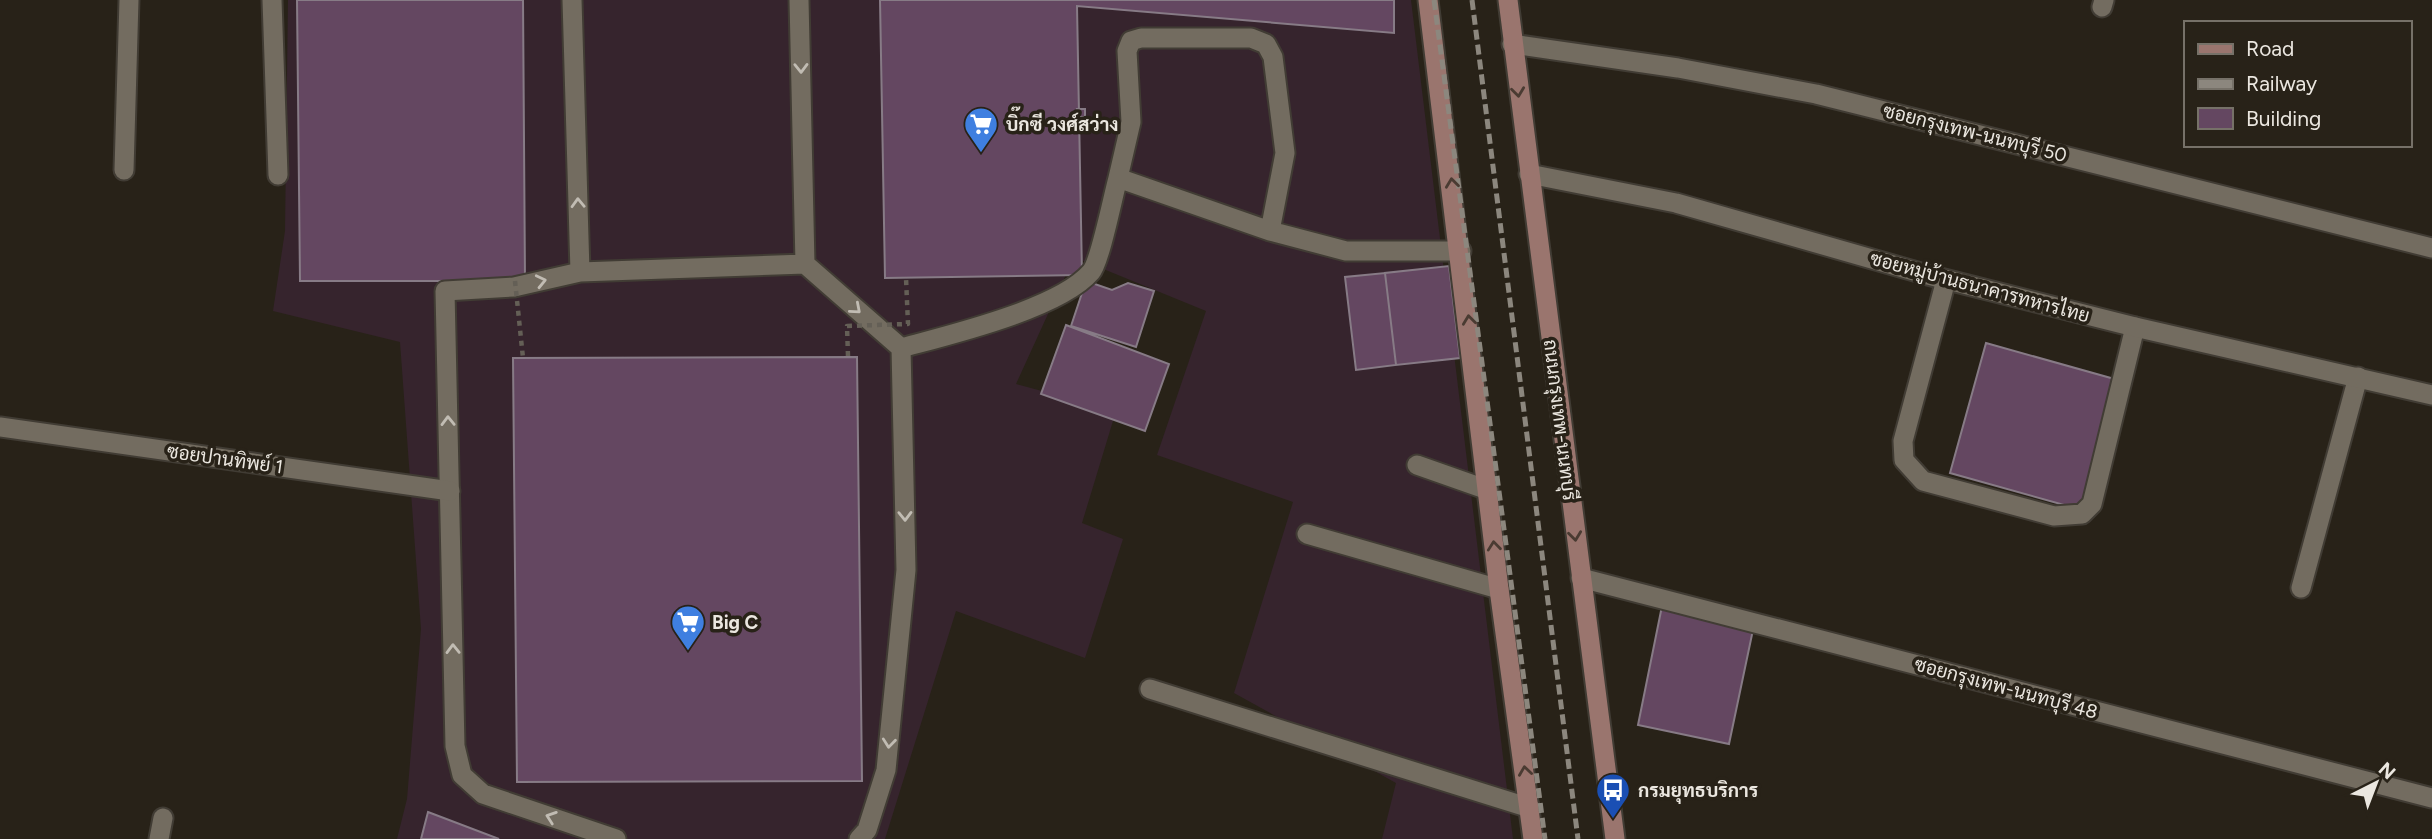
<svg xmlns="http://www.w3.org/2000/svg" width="2432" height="839" viewBox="0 0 2432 839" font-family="Figtree,Sarabun,sans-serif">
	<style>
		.commercial { fill: #36242d }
		.building { fill: #644761; stroke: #877b86; stroke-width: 2 }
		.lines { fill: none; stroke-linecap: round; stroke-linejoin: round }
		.service-casing { stroke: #413c34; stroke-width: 23 }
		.minor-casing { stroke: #413c34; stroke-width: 23 }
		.secondary-casing { stroke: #413c34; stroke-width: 23 }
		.service { stroke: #736c60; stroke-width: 19 }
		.minor { stroke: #736c60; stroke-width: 19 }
		.secondary { stroke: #9a756e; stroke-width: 19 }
		.rail { stroke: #8c877e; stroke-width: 5; stroke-dasharray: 10 5; stroke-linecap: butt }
		.path-bridge { stroke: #645f56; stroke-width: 4.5; stroke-dasharray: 5 5; stroke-linecap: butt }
		.oneway { stroke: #c1bcb3 }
		.oneway2 { stroke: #4a3b32 }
		.labels { text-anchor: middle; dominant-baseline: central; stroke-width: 7; stroke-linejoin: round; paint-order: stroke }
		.poi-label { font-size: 19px; font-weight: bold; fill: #ebe7e0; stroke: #282218; text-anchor: start }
		.street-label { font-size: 19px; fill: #ebe7e0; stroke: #282218 }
	</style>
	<rect width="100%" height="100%" fill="#282218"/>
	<path class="commercial" d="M288,0H1411L1513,839H1382L1396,783L1234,693L1293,502L1157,455L1206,311L1074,257L1016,384L1116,411L1082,523L1123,539L1085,658L956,611L885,839H397L407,799L421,629L400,342L273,311L285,231Z"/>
	<path class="building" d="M297,0H523L525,281H300Z
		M880,0H1394V33L1077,6L1082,275L885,278Z
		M1077,109H1085V117H1078Z
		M1449,266L1460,358L1396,365L1385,273Z
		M1385,273L1396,365L1356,370L1345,277Z
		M1086,281L1112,290L1128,283L1154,291L1136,347L1071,326Z
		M1066,325L1169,364L1145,431L1041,394Z
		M1986,343L2118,380L2082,510L1950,473Z
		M857,357L862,781L517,782L513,358Z
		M1662,606L1754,625L1729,744L1638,725Z
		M428,812L499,839H421Z"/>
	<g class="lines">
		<g class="service-casing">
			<path id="service" d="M572,0L580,272
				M799,0L805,264
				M2102,7L2104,0
				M1118,178L1131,122L1127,51L1131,41L1141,38H1251L1266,44L1273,57L1285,153L1270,231
				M1946,280L1903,441L1904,460L1923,481L2054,516L2082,514L2092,504L2135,327
				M901,348C949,335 1059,309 1091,272C1100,262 1113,196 1118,178L1270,231L1346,251H1461
				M1417,465L1488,490
				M1307,534L1499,589
				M2301,588L2358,377
				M616,839L483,794L462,775L455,746L445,291L514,287L580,272L805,264L901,348L906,570L886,770L867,830L859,839"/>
		</g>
		<g class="minor-casing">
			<path id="minor" d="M272,0L278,175
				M1512,44L1678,68L1816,94L2432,248
				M124,170L129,0
				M1529,174L1676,203L1928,275L2135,327L2432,395
				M0,427L450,491
				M1581,578L2432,798
				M1150,689L1530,808
				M159,839L163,818"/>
		</g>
		<g class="secondary-casing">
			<path id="secondary" d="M1428,0L1499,589L1533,839
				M1508,0L1615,839"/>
		</g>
		<use href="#service" class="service"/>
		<use href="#minor" class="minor"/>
		<use href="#secondary" class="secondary"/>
		<path class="rail" d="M1434,0L1545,839
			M1472,0L1578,839"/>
		<path class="path-bridge" d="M515,281L523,358
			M848,356L847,326L908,324L906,278"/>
	</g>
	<defs><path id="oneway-chevron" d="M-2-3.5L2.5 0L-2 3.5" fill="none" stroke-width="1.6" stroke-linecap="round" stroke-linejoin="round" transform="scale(1.75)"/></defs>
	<g class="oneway">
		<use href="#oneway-chevron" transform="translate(801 68) rotate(89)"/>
		<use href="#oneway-chevron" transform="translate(578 203) rotate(-92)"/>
		<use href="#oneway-chevron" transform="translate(541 281) rotate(-13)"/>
		<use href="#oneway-chevron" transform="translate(856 309) rotate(41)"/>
		<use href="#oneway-chevron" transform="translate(448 421) rotate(-91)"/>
		<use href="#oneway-chevron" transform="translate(905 516) rotate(89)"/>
		<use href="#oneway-chevron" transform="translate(453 649) rotate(-91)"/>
		<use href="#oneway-chevron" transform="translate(889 743) rotate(96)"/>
		<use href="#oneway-chevron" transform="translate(551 817) rotate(-161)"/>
	</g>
	<g class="oneway2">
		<use href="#oneway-chevron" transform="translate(1518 92) rotate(83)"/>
		<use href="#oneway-chevron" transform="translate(1452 183) rotate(-97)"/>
		<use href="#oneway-chevron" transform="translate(1469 320) rotate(-97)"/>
		<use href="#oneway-chevron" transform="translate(1575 536) rotate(83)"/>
		<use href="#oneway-chevron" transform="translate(1494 546) rotate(-96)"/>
		<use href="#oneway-chevron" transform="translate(1525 771) rotate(-98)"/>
	</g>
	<defs>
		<g id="supermarket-pin" transform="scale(1.75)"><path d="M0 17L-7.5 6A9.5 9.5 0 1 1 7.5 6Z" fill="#3f7fe0" stroke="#282218"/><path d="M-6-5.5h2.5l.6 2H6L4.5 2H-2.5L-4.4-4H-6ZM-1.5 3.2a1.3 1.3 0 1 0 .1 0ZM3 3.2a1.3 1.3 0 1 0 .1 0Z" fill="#fff"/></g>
		<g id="bus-pin" transform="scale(1.75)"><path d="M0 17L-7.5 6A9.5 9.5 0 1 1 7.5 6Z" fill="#1a4fb4" stroke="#282218"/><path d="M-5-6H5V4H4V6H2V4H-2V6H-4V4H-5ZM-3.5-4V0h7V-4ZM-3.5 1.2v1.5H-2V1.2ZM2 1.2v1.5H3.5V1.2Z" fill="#fff"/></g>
	</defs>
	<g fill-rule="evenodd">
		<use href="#supermarket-pin" x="981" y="124"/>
		<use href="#supermarket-pin" x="688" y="622"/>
		<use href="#bus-pin" x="1613" y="790"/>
	</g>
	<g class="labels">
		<g class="poi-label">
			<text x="1006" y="124">บิ๊กซี วงศ์สว่าง</text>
			<text x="712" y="622">Big C</text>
			<text x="1638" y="790">กรมยุทธบริการ</text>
		</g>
		<g class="street-label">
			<text transform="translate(1975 133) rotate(14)">ซอยกรุงเทพ-นนทบุรี 50</text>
			<text transform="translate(1980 287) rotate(15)">ซอยหมู่บ้านธนาคารทหารไทย</text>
			<text transform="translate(1560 420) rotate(83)">ถนนกรุงเทพ-นนทบุรี</text>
			<text transform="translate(225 459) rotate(8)">ซอยปานทิพย์ 1</text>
			<text transform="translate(2006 688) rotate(15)">ซอยกรุงเทพ-นนทบุรี 48</text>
		</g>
	</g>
	<rect x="2184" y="21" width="228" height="126" fill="#282218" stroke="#767168" stroke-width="2"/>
	<rect x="2198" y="44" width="35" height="10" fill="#9a756e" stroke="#767168" stroke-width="2"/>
	<text x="2246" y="56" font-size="21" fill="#ebe7e0">Road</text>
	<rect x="2198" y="79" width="35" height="10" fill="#8c877e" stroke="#767168" stroke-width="2"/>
	<text x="2246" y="91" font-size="21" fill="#ebe7e0">Railway</text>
	<rect x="2198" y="108" width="35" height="21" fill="#644761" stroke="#767168" stroke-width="2"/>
	<text x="2246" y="126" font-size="21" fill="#ebe7e0">Building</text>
	<g transform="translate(2376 783) rotate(42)" stroke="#282218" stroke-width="5" paint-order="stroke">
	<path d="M0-5L12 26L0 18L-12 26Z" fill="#ebe7e0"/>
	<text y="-10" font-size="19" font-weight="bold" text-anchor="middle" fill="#ebe7e0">N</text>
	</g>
</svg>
